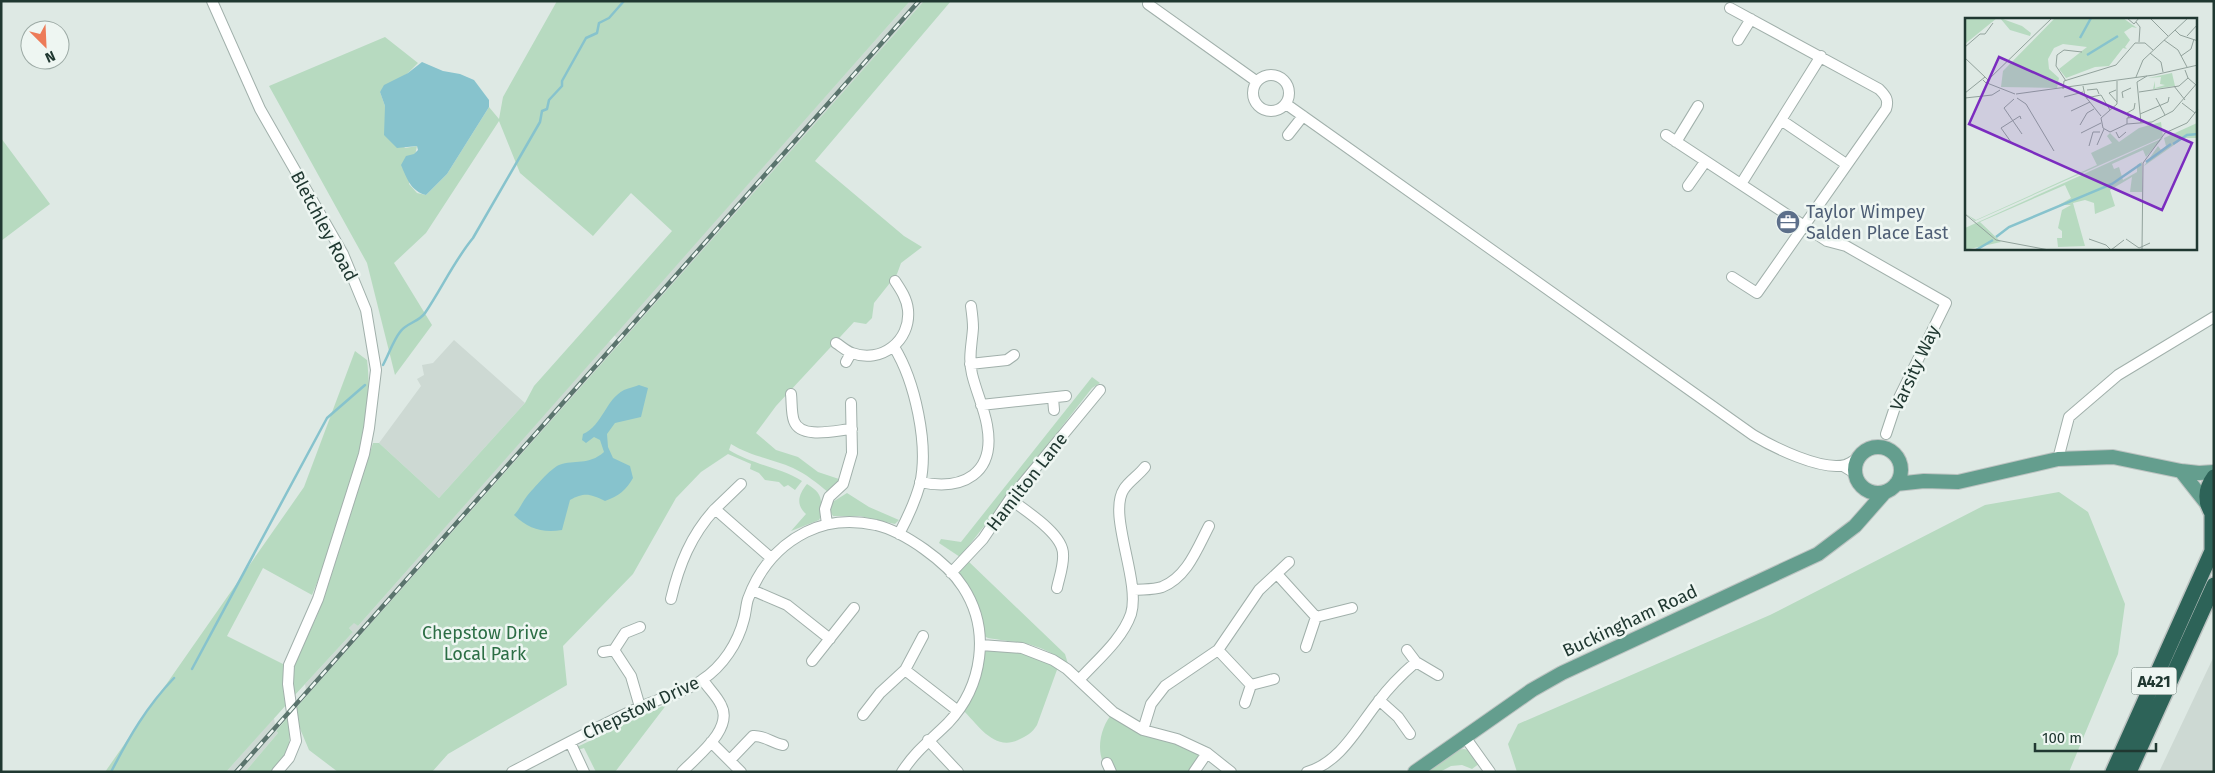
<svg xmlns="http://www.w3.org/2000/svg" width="2215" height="773" viewBox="0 0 2215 773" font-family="'Fira Sans',sans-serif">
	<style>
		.built { fill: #cdd9d3 }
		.green { fill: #b7dac0 }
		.water { fill: #87c3cd }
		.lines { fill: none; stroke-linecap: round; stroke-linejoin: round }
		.stream { stroke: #87c3cd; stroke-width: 2.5 }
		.minor-casing { stroke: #a1b0ab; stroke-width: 12 }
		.major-casing { stroke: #bcc3c1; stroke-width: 16 }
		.highway-casing { stroke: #bcc3c1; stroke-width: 18 }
		.minor { stroke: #fff; stroke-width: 10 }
		.major { stroke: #649e8e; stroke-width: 14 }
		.highway { stroke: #2d6358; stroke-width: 15 }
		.rail-casing { stroke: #5a746d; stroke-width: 4.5 }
		.rail { stroke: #eef6f2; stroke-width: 2.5; stroke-dasharray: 8; stroke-linecap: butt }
		.labels { text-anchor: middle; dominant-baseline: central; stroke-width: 5; stroke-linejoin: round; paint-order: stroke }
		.shield { fill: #eef6f2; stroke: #5e716b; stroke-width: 1 }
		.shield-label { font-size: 16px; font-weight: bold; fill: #203831 }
		.service-label { font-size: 18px; fill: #4e5e75; stroke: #eef6f2; text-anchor: start }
		.street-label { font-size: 18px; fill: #203831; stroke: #eef6f2 }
		.park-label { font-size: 18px; fill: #2c6e45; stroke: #eef6f2 }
		.inset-river { fill: none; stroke: #87c3cd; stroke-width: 2.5 }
		.inset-road { fill: none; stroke: #92a29c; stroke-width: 1 }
		.view { fill: #7b2cbf; fill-opacity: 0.15; stroke: #7b2cbf; stroke-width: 2.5 }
		.inset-edge { fill: none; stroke: #203831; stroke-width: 2.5 }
	</style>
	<rect width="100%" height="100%" fill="#dee9e4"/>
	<path class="built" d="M910,1H924L622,343L614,335Z
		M454,340L525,403L439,498L379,443L421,386L417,379L424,375L422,365L433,363Z
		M609,341L617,348L307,697L305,684L353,632L349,628L354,622L358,626Z
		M2214,656V772H2159Z
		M274,718L276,731L278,733L245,772H226Z"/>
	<path class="green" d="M557,1H910L358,626L354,623L349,628L353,632L294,696L293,673L296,660L317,616L333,570L373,443H379L439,498L525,403L534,386L672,231L631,193L593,236L520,173L499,121L426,233L394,263L432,325L395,375L367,263L269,86L385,37L418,63L408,73L380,92L385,106V118L405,148L417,146L409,184L417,193L426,195L447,174L489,107L499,119L503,97Z
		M924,1H951L815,161L904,236L922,247L901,263L897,274L874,303L872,318L866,324L854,322L776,406L756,433L776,450L798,457L818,472L839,479V485L828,492C817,483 806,474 793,468C772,459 750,456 731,444L729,450C753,465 780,467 802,481L795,490L788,485L784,487L779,482L765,480L759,473L750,469L751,464L728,454L701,472L676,498L633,574L563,646L567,685L448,754L432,772H338L309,750L298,724L296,708Z
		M1,138L50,204L1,241Z
		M355,351L367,360C374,415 356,468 339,519C330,545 323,570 312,595L263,568L227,636L285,665L284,692L287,704L226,772H105L304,487Z
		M1092,377L1100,383L1092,388L960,557L939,543L941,539L961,542Z
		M807,484C818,491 822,495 821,508C820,513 822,515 819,520L791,531L806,514C795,504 799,494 807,484Z
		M2059,492L2088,512L2125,604L2118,654L2069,772H1517L1508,744L1518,724L1770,615L1985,505Z
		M847,493L869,507L899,520L895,524L860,516H833L830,511L831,503Z
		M967,560L1065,654L1068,664C1036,641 1024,644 988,638L984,636L958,573Z
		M991,648L1012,649L1058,667L1037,725C1032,733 1027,736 1018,740C994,751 978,725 963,710L983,656L986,651Z
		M667,704L615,772H596L584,748L578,750L577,747Z
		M1113,713L1207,753L1194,772H1111C1108,769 1105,765 1103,762C1096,747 1102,724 1113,713Z
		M288,717C292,744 290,752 271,772H245L278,733L276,731Z
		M1464,749L1471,751L1480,763L1472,769L1462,765L1451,766L1440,772H1427L1457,750Z"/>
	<path class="water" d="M422,62L443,71L460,74L474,80L489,100V107L447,174L426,195C411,191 407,179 401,165L406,156L414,154L418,150L417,146L397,148L384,135L385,106L380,92L384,85L408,73Z
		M639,385L648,388L641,417L615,423L607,434L608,447L613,458L630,466L633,478C626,490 619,496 605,501C590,494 585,492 570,500L562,530C542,533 529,529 514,515C520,509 522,502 527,496C533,489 551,468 559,465C575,459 588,466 604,452L600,440L594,437L586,443L582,440L583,434C603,425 605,400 624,390C628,388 635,387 639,385Z"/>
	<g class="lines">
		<path class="stream" d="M383,365C389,354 393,341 400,332C406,323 419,322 425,313C442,288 454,261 473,238L540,122L542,111L547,109L549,100L562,86V81L586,38L597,33L599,23L609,18L624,1
			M192,669L327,418L365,385
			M111,772C129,737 147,706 174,678"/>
		<g class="minor-casing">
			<path id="minor" d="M212,1L260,109L343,254L366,310L376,370L369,428L364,454L318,599L289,665L288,684L296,741L289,758L277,772
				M1148,4L1256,81
				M1730,8L1879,89C1886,96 1889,100 1886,109L1757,293L1732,277
				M1738,40L1751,19
				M1253 93a18 18 0 1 1 36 0a18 18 0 1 1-36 0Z
				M1286,104L1753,435C1773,447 1821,471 1845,465C1849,464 1854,460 1859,458
				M1781,120L1846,164
				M1288,135L1303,116
				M1666,135L1827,241L1846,246L1946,303L1896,404L1886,434
				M1676,142L1698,106
				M1741,184L1821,56
				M1688,186L1705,162
				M836,343C841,346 846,351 852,353C881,364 911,341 908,310C907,299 901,290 895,281
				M894,347C915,381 929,445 920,484C915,502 908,517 899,534
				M846,362L851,353
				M970,364L1007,360L1014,355
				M791,394C792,402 791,413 794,421C801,440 837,430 852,429
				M1053,398L1054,410
				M981,405L1066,396
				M2058,459L2069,417L2118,375L2214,317
				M1843,466L1856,474
				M920,482C963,491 996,474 987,425C984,408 976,391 972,374C968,358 972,344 973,328C973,321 972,313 971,306
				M1010,499C1026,511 1063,534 1063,554C1064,565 1059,578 1057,588
				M715,509L741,484
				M827,524L825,509L829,497L843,484L852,453L851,403
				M951,573L983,539L1010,499L1100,390
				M1277,574L1316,617L1352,608
				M752,590L787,605L830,639
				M1134,590C1143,589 1153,590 1162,587C1187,577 1197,549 1209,526
				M671,599C679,565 691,535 715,509L771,558
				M981,645L1022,648L1053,660L1067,669L1113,712L1143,730L1177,739L1207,753L1231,772
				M1306,647L1316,617
				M614,650L631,676L640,707
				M1218,650L1251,685
				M1407,650L1416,662L1438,675
				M603,652L614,650L625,633L640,627
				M812,661L854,608
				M905,670L958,711
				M1079,680C1096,661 1122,640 1131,614C1141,581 1107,514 1124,489C1129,481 1139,475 1145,467
				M1379,700L1398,717L1410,734
				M1245,703L1251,685L1274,679
				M863,715L880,693L905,670L923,636
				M1143,730L1151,704L1165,686L1218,650L1259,590L1289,562
				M1465,737L1490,772
				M928,740L958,772
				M570,742L584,772
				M711,742L741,772
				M730,760L753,736C764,735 772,743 783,745
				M1107,763L1111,772
				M512,772C554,750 597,727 640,707C660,698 684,693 702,680C723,666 738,643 744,619C746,612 746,605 748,599C759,569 778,546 806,532C828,521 853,520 876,525C905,532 947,562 963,587C991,630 983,686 948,723C930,741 917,749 902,772
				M682,772C697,756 734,729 721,705C717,696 708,688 703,680
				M1194,772L1207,753
				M1307,772C1340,763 1358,727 1378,702C1389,687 1402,674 1416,662"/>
		</g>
		<g class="major-casing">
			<path id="major" d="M1855 470a23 23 0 1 1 46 0a23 23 0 1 1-46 0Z
				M2181,471L2207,504
				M1896,484L1924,481L1958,482L2058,459L2113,457L2181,471L2199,473L2214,472
				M1415,772L1532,690L1562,673L1818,554L1855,526L1885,492"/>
		</g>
		<g class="highway-casing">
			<path id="highway" d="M2214,477C2205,489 2204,503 2214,516
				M2113,772L2212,551V514
				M2129,772L2214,585"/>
		</g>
		<use href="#minor" class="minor"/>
		<use href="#major" class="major"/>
		<use href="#highway" class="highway"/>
		<g class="rail-casing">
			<path id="rail" d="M236,772L919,1"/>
		</g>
		<use href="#rail" class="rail"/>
	</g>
	<defs>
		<g id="office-disc" transform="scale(1.25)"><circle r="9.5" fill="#5c6f8a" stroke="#eef6f2"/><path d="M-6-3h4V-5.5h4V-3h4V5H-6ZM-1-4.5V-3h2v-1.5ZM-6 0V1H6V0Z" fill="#fff"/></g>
	</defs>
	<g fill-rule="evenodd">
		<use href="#office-disc" x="1788" y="222"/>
	</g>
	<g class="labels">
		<rect class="shield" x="2131.5" y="667.5" width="45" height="27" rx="4"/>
		<g class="shield-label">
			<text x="2154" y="681">A421</text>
		</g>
		<g class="service-label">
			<text x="1806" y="212">Taylor Wimpey<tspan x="1806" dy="21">Salden Place East</tspan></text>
		</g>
		<g class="street-label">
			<text transform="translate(324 226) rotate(62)">Bletchley Road</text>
			<text transform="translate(1915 368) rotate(-65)">Varsity Way</text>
			<text transform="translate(1027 482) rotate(-52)">Hamilton Lane</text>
			<text transform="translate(1630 621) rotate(-25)">Buckingham Road</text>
			<text transform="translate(641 708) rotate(-25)">Chepstow Drive</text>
		</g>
		<g class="park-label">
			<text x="485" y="633">Chepstow Drive<tspan x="485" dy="21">Local Park</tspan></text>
		</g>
	</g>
	<g transform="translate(1965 18)">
		<rect width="232" height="232" fill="#dee9e4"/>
		<path d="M0,0H32L0,26ZM35,0L57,8L66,15L65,18L45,12ZM90,0H158L172,10L167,9L159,14L165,22L160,29L162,31L158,30L144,48L130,49L101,60L94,51L122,29L98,26L89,30L83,41L84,51L94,60L92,70L36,69L38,53ZM207,55L210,68L188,71L190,63V70L200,67L195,66L196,59L183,60ZM196,104L198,119L10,203L1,196L11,202L132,147L126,135L147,125L142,118L145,115L154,124L174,110ZM232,105V120H219L179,148L193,128L196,132L201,128L199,120ZM198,120L181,139L178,132L147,146L149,151L154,149L158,162L172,154V147L177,144V174H165L167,159L145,172L150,188L130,196L129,185L120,182L108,185L120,228L93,229L92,220H97V213L93,210L97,192L106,187H94L106,180L100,167L15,204L36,224L0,232V210Z" fill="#b7dac0"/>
		<path class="inset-river" d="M115,20L126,0M122,37L153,18M208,126L222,117L233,116M181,144L206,126M31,219L44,209L147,166L176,146M11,232L28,222"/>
		<path class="inset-road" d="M162,0L169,6L174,0M185,0L203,18M171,4L175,9L174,24M210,12L215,17L233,23M222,18L233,6M199,22L213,32L222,49M0,29L15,16H20L28,5M185,35L196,44L198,54M216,38L226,31L229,21M0,40L20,59M220,52L223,60L231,67M171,59L178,42L223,0M24,61L87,0M101,63L91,48L92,37L99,32L117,34M152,63V86L136,100L138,110L145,114L162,106L187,104L208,93L233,64M22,65L50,76M118,68L120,78L136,98M209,68L220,82M98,71L99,63L151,47L170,25H180L188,32M122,72L132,71L134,76M151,72L144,75L152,84M174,74L214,68L223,60M0,75L20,59L24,63L21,65L18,62M51,76L189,57L233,47M99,79L118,74M0,80L27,77L35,72M52,80L61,86L89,133M121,80L136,77L145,92M158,80L157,74L166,70M191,80L200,97M49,81L39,90L57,116M217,85L230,95M106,93L125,84M175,96L203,84L204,79M164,100L162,95L169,91L170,85M176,105L172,64L182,58M162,106V100L171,99M115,107L122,95L129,91M151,114L154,120L161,114M116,115L136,105M46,124L36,110L55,98L56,101M132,127L139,111M124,128L128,114H135M0,196L31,222L84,232M124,221L141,227L146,232M161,221L174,230L185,225M146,232L159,222M177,232L178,145L200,115L222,105L233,91"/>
		<path class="view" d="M34,39L227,125L197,192L4,106Z"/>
		<rect width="232" height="232" class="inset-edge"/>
	</g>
	<rect width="2215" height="773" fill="none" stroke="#203831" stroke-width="5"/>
	<g transform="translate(45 45) rotate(156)"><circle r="24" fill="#eef6f2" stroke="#9caaa5"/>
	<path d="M0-4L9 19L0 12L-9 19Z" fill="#ed7b58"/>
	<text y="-8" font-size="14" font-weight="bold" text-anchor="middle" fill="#203831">N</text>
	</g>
	<path d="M2035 743v8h121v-8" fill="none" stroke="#203831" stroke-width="2.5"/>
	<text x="2042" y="743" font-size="15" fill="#203831" stroke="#eef6f2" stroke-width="4" paint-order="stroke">100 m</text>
</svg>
